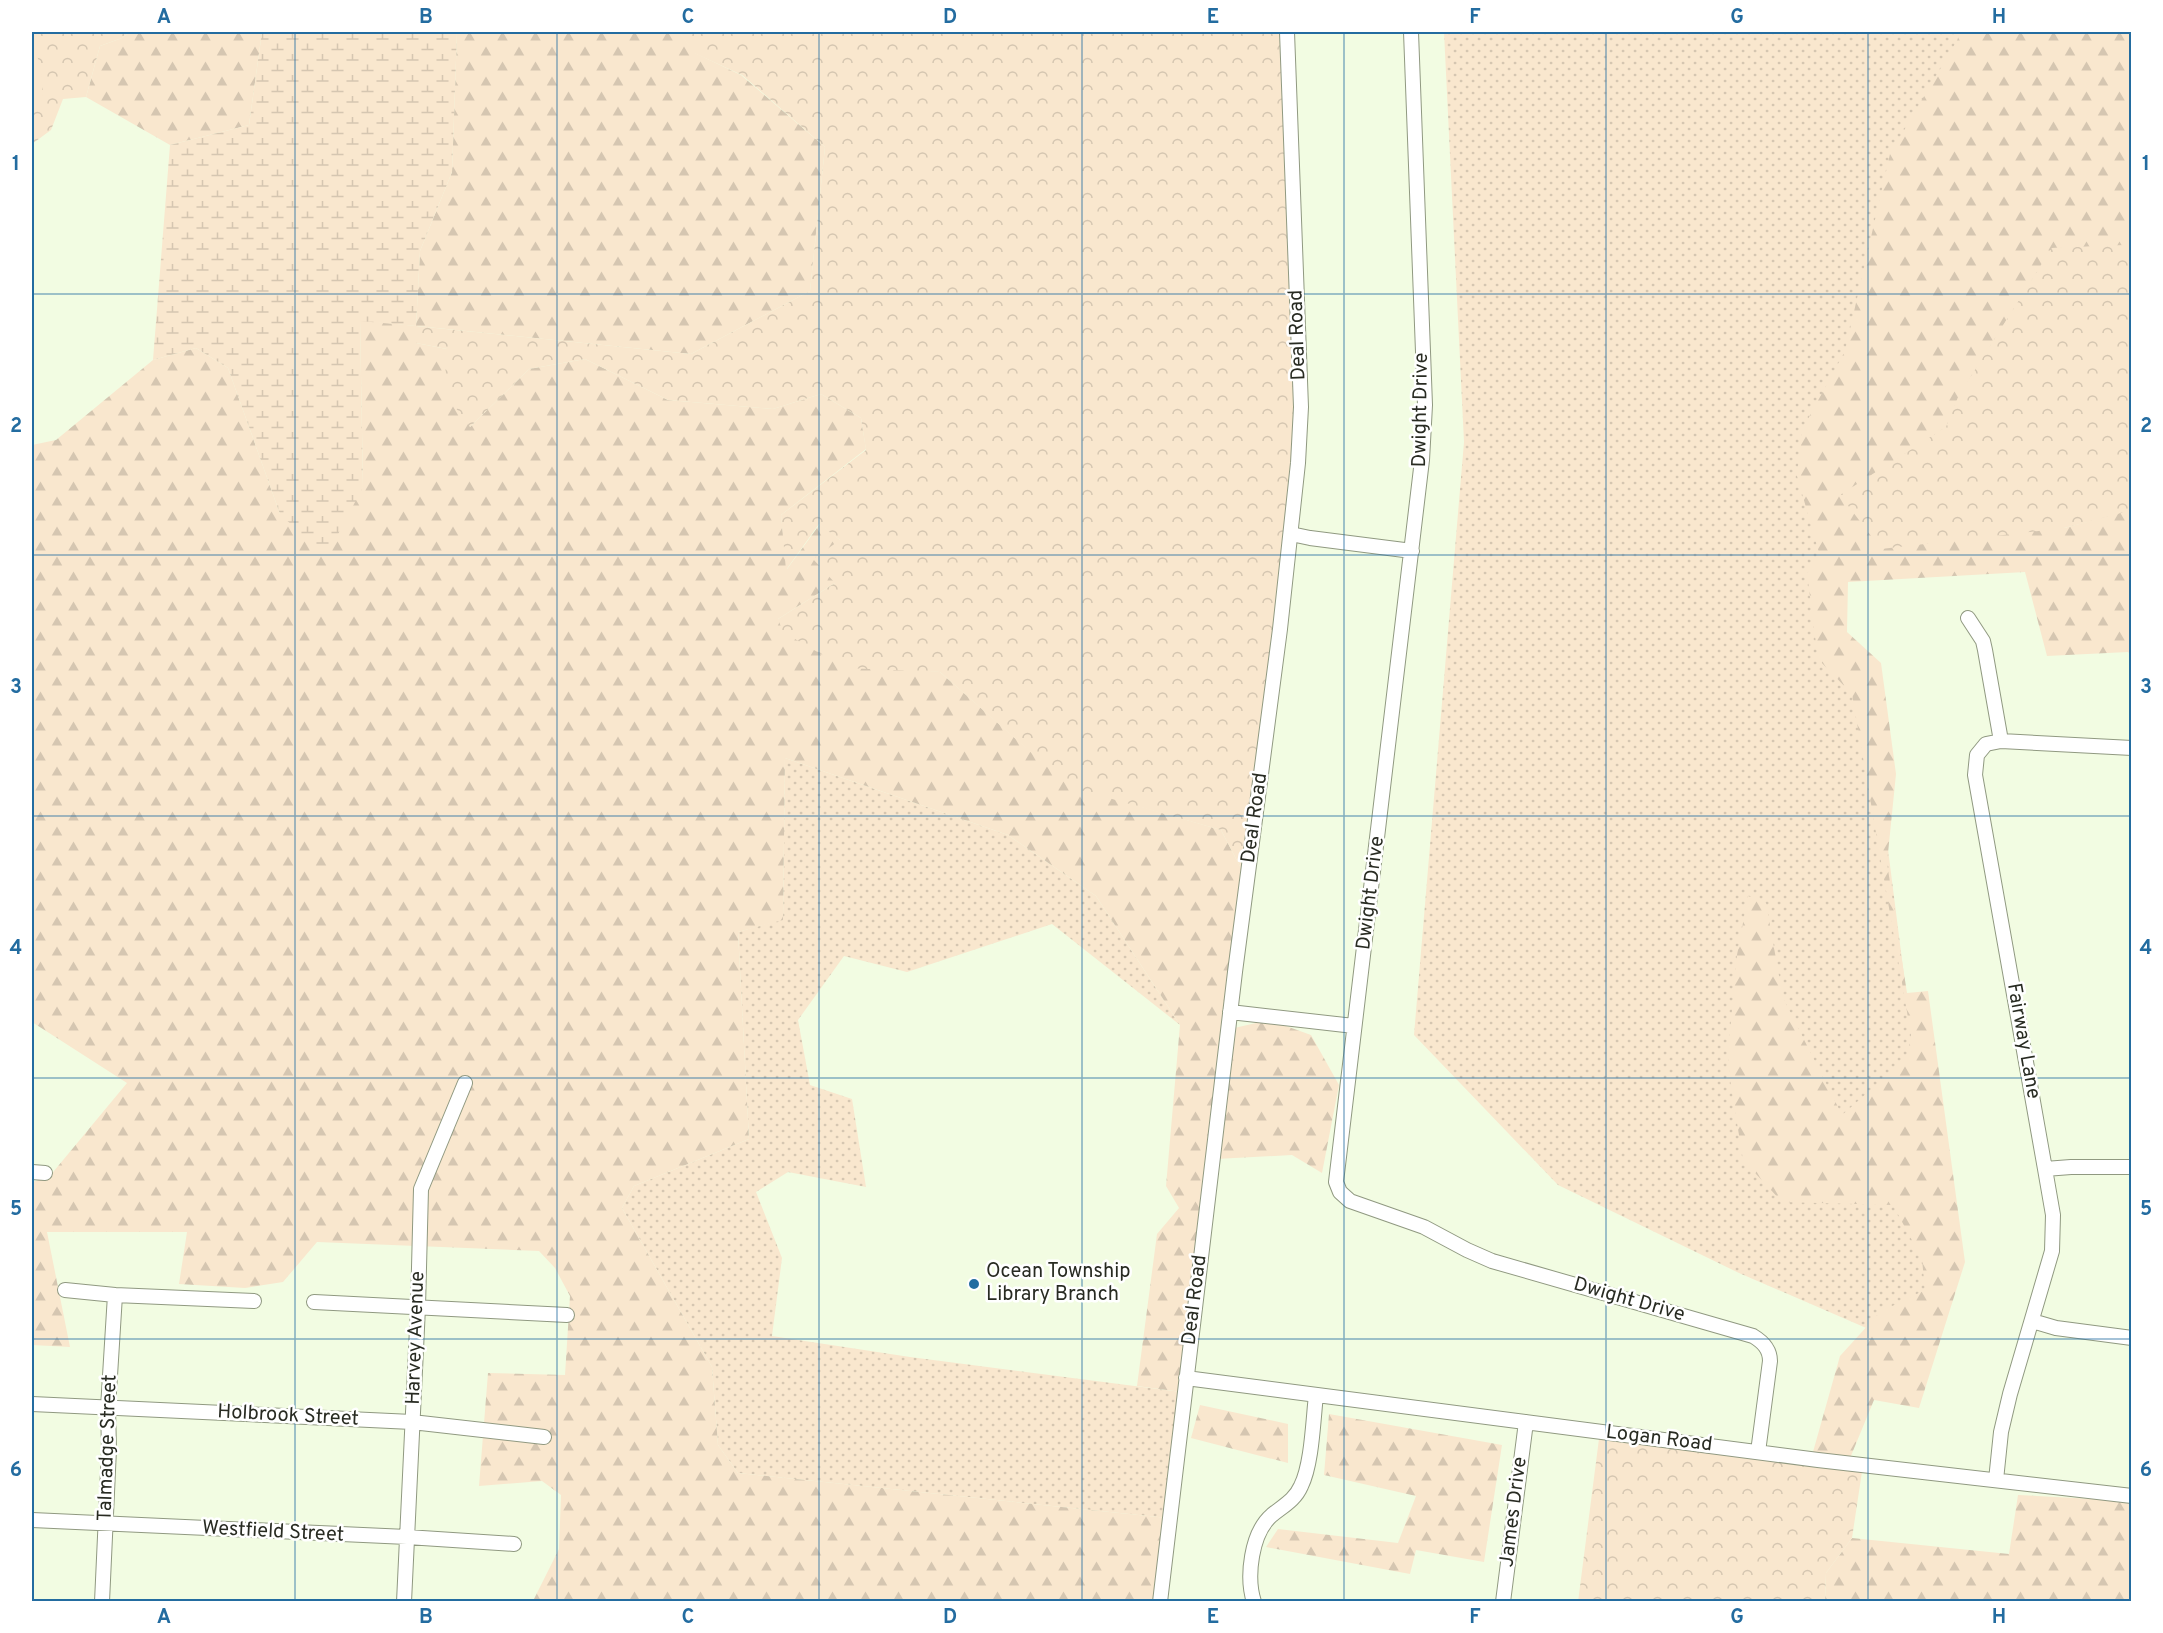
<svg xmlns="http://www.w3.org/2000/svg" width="2163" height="1633" viewBox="0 0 2163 1633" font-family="Overpass,sans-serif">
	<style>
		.grass { fill: url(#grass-dots) }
		.forest { fill: url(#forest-firs) }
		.wetland { fill: url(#wetland-marsh) }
		.park { fill: url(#park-crowns) }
		.garden { fill: #f9e7ce }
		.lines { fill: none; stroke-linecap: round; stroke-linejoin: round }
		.minor-casing { stroke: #909981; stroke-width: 16 }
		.minor { stroke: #fff; stroke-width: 14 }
		.grid { fill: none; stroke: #236ca0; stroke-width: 1.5; stroke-opacity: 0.55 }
		.poi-dot { fill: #236ca0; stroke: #fff; stroke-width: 2 }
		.labels { text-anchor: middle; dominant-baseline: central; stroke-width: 5; stroke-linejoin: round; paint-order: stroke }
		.street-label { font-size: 20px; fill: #282b22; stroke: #fff }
		.poi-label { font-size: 20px; fill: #282b22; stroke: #fff; text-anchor: start }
		.neatline { fill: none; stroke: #236ca0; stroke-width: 2 }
		.grid-label { font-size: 20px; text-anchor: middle; font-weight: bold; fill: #236ca0 }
	</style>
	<defs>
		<pattern id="grass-dots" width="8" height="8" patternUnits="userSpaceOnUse" patternTransform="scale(1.5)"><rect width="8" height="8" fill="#f9e7ce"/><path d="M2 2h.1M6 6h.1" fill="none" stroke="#d5c6b1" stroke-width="1.8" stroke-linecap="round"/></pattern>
		<pattern id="forest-firs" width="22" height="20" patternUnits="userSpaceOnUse" patternTransform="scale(1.5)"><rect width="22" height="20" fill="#f9e7ce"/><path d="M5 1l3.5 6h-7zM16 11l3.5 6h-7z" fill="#d5c6b1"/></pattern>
		<pattern id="wetland-marsh" width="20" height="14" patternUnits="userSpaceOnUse" patternTransform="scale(1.5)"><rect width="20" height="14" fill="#f9e7ce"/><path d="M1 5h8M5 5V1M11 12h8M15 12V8" fill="none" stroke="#d5c6b1"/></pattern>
		<pattern id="park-crowns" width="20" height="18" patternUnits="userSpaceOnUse" patternTransform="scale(1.5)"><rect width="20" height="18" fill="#f9e7ce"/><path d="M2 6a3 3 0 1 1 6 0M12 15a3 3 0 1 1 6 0" fill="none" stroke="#d5c6b1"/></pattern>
	</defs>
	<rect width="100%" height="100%" fill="#f2fce2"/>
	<path class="grass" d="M1444,32H2131V513L1822,579L1867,684L1946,1306L1887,1337L1739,1273L1558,1185L1414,1035L1464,442Z
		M785,758L1008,835L1096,896L1180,1025L1052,924L907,972L844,956L798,1020L810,1085L852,1099L866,1187L788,1172L756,1192L782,1258L772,1336L910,1357L1189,1393L1177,1519L738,1473L718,1445L712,1367L622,1208L634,1186L749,1139L738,932L783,919Z"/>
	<path class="forest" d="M130,32H262L249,125L170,145L86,97L100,46L122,38Z
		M457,32H679L695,53L741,75L825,147L810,291L691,354L417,326L416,343L447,349L470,427L529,369L585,359L668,400L773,409L821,394L861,418L866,449L781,515L787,569L820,524L840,540L835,583L778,619L883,667L940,672L1070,786L1221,830L1245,876L1230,1029L1269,1020L1311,1035L1339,1085L1322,1173L1292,1155L1216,1159L1189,1393L1137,1386L1157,1234L1179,1208L1166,1186L1180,1025L1096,896L1008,835L785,758L783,920L738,932L749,1139L634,1186L622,1208L712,1367L718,1445L738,1473L1177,1519L1165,1601H533L559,1549L561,1495L542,1481L479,1486L488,1373L565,1375L570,1296L555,1268L539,1251L317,1242L283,1282L245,1288L179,1284L187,1232H47L70,1347L32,1345V1182L49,1177L127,1083L32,1022V445L56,440L153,360L196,348L228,368L280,514L363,487L360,320L416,326L420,251L452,172Z
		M1962,32H2131V245L2052,248L1959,395L1946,427L1841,495L2064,528L2132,510L2131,655L2128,652L2047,656L2025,572L1848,582L1847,632L1881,663L1896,774L1887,863L1907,993L1928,991L1965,1262L1919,1408L1874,1400L1848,1463L1811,1459L1840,1356L1880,1312L1925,1290L1922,1259L1893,1205L1782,1202L1743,1160L1730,1079L1728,1054L1737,955L1748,896L1766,903L1783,998L1842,1115L1907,1058L1911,1035L1852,694L1818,659L1807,573L1820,556L1797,476L1802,430L1845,351L1890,154Z
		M1200,1405L1288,1424V1463L1191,1438Z
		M1329,1414L1502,1445L1484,1562L1416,1550L1410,1574L1266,1547L1278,1529L1398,1543L1416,1496L1324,1475Z
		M2018,1495L2131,1501V1601L1825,1602L1826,1573L1852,1538L2009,1554Z"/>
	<path class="wetland" d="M262,32H457L452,172L420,251L416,326L360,321L363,487L326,557L280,514L228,368L196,348L153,360L170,145L249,125Z"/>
	<path class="park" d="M32,32H130L122,38L100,46L86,97L63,99L51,130L32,144Z
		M679,32H1288L1301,426L1245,876L1221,830L1070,787L940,672L845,668L783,632L778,619L835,583L813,559L840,540L819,524L786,570L781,515L866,450L861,418L821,394L773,409L668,400L585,359L529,369L470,427L444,392L447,349L416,343V326L691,354L810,291L825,147L742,75L694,53Z
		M2131,245V510L2064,528L1881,549L1840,495L1946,427L1959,395L2052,248Z
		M1600,1431L1863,1465L1852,1538L1826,1573L1825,1601L1578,1602Z"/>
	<path class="garden" d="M32,42C42,64 44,87 41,111H32Z"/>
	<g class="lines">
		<g class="minor-casing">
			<path id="minor" d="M1411,32L1425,405L1422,460L1336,1182L1340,1192L1350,1201L1424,1227L1467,1250L1492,1261L1753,1336C1763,1342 1770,1349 1770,1361L1758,1452
				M1291,534L1310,538L1412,551
				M1968,618L1983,641L1985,650L2001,741
				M1230,1012L1354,1026
				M2045,1169L2071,1167H2132
				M32,1172L45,1173
				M65,1290L115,1295
				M314,1302L567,1315
				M2032,1321L2056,1328L2132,1338
				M1186,1378L1818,1460L2132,1496
				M32,1404L412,1422L544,1437
				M1996,1480L2001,1432L2010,1394L2052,1251L2053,1215L2045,1169L1975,775L1977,755L1986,744L2001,741L2132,748
				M32,1520L407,1537L514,1544
				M102,1602L109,1449L108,1408L115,1295L254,1301
				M404,1602L418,1307L421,1189L465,1083
				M1160,1602L1235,972L1280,629L1298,463L1301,407L1287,32
				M1254,1602C1246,1577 1251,1533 1272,1515C1283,1506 1295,1500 1301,1486C1312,1464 1313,1421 1316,1395
				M1503,1602L1526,1422"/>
		</g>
		<use href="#minor" class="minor"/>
	</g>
	<path class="grid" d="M295,32V1602M557,32V1602M819,32V1602M1082,32V1602M1344,32V1602M1606,32V1602M1868,32V1602M32,294H2132M32,555H2132M32,816H2132M32,1078H2132M32,1339H2132"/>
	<circle class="poi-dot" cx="974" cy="1284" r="6"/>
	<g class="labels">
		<g class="street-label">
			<text transform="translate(1298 335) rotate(-92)">Deal Road</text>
			<text transform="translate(1421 410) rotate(-89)">Dwight Drive</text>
			<text transform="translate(1255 818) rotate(-82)">Deal Road</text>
			<text transform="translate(1371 893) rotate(-83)">Dwight Drive</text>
			<text transform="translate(2023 1041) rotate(80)">Fairway Lane</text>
			<text transform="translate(1195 1300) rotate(-83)">Deal Road</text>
			<text transform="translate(1629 1300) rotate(16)">Dwight Drive</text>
			<text transform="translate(416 1338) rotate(-88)">Harvey Avenue</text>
			<text transform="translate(288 1416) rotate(3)">Holbrook Street</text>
			<text transform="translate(1659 1439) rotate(7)">Logan Road</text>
			<text transform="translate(108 1448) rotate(-88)">Talmadge Street</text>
			<text transform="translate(1514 1512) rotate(-83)">James Drive</text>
			<text transform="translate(273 1532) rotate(3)">Westfield Street</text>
		</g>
		<g class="poi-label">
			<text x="986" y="1272">Ocean Township<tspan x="986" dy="23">Library Branch</tspan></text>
		</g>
	</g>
	<rect width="2163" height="1633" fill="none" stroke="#ffffff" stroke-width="66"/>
	<rect x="33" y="33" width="2097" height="1567" class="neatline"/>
	<g class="grid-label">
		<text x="164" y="23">A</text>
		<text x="426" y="23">B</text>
		<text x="688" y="23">C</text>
		<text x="950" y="23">D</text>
		<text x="1213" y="23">E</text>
		<text x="1475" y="23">F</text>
		<text x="1737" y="23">G</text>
		<text x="1999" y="23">H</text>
		<text x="16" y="170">1</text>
		<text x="2146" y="170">1</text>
		<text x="16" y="432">2</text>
		<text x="2146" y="432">2</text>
		<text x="16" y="693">3</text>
		<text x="2146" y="693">3</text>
		<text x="16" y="954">4</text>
		<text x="2146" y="954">4</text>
		<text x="16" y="1215">5</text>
		<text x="2146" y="1215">5</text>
		<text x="16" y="1476">6</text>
		<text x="2146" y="1476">6</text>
		<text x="164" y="1623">A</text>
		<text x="426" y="1623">B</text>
		<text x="688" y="1623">C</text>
		<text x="950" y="1623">D</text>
		<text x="1213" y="1623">E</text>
		<text x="1475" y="1623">F</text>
		<text x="1737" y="1623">G</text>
		<text x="1999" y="1623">H</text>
	</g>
</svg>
